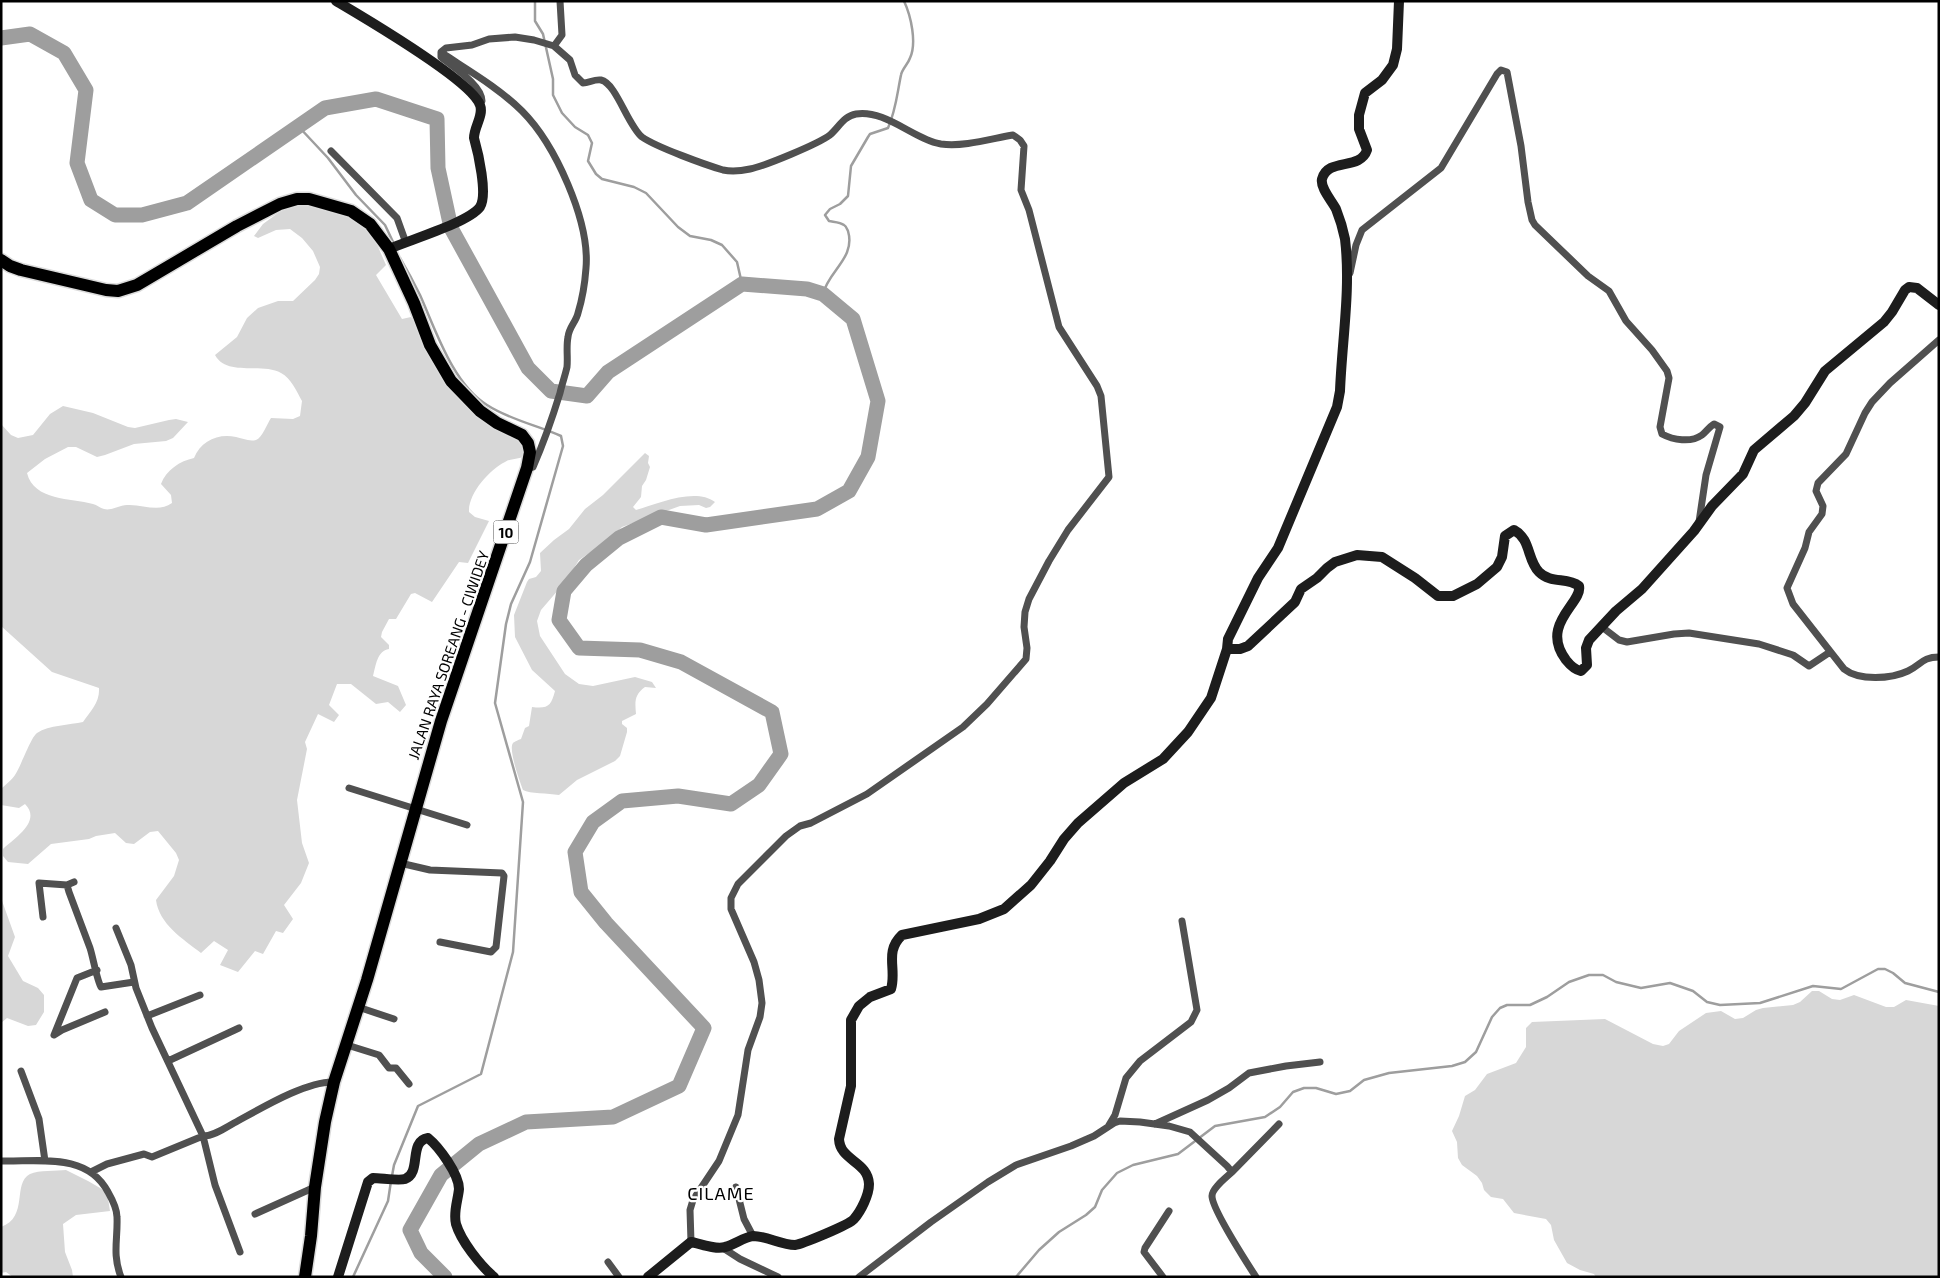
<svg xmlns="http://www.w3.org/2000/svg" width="1940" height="1278" viewBox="0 0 1940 1278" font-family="'Exo 2',sans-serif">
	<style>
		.green { fill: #d7d7d7 }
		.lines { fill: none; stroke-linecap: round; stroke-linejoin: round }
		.stream { stroke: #9e9e9e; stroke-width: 2.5 }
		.river { stroke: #9e9e9e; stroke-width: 15 }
		.highway-casing { stroke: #dbdbdb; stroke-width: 15 }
		.street { stroke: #505050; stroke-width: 7 }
		.secondary { stroke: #1d1d1d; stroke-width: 10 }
		.highway { stroke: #000; stroke-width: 12 }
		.labels { text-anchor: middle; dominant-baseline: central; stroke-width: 4.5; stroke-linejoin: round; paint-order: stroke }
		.shield { fill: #fff; stroke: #4c4c4c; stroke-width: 1 }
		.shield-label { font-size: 14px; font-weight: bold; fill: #000 }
		.street-label { font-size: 15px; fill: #000; stroke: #fff }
		.quarter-label { font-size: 18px; letter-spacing: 1px; fill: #000; stroke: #fff }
	</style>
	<rect width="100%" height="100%" fill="#fff"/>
	<path class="green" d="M297,199L343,212L372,233L386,265L376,275L402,319L411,317L459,398L517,435L527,453C521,461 513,457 505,462C489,470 468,494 469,512L475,517L489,521L468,563L459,562L432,602L415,593L411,594L396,619H389L382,632L381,637L389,645V649C377,651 376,665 373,676L398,686L406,705L400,712L388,702L376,704L351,684H337L329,705L339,715L334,722L318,714L305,742L307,749L297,800L302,843L309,863L301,883L284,905L293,919L283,933L276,931L263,954L255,951L238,972L220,965L228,950L214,941L201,953C183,939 159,924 156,900L174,876L179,860L176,853L158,831L150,832L134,844L126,843L115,833L96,836L89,839L51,844L28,864L8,862L3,856V849C15,838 42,821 25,804L19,808L1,805V789C6,784 12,780 15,775C21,766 31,737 37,733C49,725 70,725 83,722C91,711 100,702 99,688L52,672L1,626V424L11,435L18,438L33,435L50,414L63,406L93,413L128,427L135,428L169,420L176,419L188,422L173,438L166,441L134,444L105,455L97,457L76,447H68L45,459L27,473C34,501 71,498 93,504C97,505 100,508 104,509C112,511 119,505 127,505C143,504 158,513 172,503L171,495L161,484C166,470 180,461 194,458C201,441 218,433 236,437C242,438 249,442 256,440C262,438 267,424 271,418L293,419L300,416L302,401C297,392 291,378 281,373C262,362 227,377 215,355L237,337L247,318L258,308L278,301H293L315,280L319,274L320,267L313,251L302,238L290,229L276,230L258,238L254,236L263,224Z
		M645,453L649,456L648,463L650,467L646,480L642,486L641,497L633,507L636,510C657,504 695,487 715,502L710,507L706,508L699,505L680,506L622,527L607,541L579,560L565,582L541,610L537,621L540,636L565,674L579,684L593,686L635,677L652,682L656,688L645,687C634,695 635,702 636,714L622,721V724L627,728V732L620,756L615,761L577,780L559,795C548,793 530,794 523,790C520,782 508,749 513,743C514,742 520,739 521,739L525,728L529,726L532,707C548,709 551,706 555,691L532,670L515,637L514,615L527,582L529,579L536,577L541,571L540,553L554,540L569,529L585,509L603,495Z
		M1,898L15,937L8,956L23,981L38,988L44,995V1012L36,1025L28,1026L7,1018L1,1023Z
		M1812,991H1819L1832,999L1840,1000L1854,995L1886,1007H1894L1906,1000L1939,1006V1277H1596L1594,1274L1580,1270L1567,1263L1554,1240L1551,1225L1546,1219L1514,1213L1503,1199L1491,1197L1484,1190L1482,1183L1477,1176L1462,1165L1458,1158L1457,1142L1452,1131L1459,1116L1465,1096L1475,1090L1487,1074L1516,1063L1526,1047V1028L1532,1022L1605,1019L1653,1044L1663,1046L1669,1044L1679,1031L1706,1013L1721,1011L1735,1019L1743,1018L1756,1010L1763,1008L1793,1005L1800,1002Z
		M66,1170L88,1181L107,1192L110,1211L76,1215L63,1224L65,1252L72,1270L73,1277H13L6,1272L1,1273V1227C29,1217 12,1183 30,1174C39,1170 56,1171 66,1170Z"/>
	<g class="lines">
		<path class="stream" d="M535,1V21L543,34L553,79V95L562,113L575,127L588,135L592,143L588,161L596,174L602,179L634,187L646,193L678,227L690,236L711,240L722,245L737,262L742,284
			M299,127L328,158L356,195L385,225L394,244
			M823,294C828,271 856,258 848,231C847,229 846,226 844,225C840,222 833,222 829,221L825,215L830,209L840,204L848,196L851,166L868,137L870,134L888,128C896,110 897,94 901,75C902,69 908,64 910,58C917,43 911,16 904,1
			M392,1176L394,1165L418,1106L481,1074L513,952L523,802L495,703L506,624L511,604L530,562L563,446L561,436C537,425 510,420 487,405C453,384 436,331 420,295C414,283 407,270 400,258
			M353,1277L388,1201L391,1181
			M1016,1277L1039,1250L1059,1232L1086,1215L1095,1207L1102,1190L1117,1173L1133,1165L1178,1154L1215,1126L1265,1117L1280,1107L1293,1092L1304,1088H1316L1336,1094L1350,1091L1364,1080L1389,1073L1452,1066L1465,1062L1476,1052L1492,1017L1500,1008L1507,1005H1530L1547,997L1569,982L1589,975H1603L1616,982L1641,988L1670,983L1693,991L1707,1002L1720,1005L1760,1003L1813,986L1841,989L1878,969H1885L1893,973L1905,983L1939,992"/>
		<path class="river" d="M1,38L30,34L64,53L86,90L77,163L91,200L115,215H142L187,203L325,108L376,99L437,119L438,168L451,228L528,368L551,391L587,396L608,372L742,284L807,289L823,294L853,319L878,401L868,457L849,491L817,509L706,525L661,517L619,538L586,565L564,591L559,620L579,648L640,650L681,662L772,712L781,754L759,785L731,804L678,796L622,801L593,822L575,852L581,892L606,923L704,1028L679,1086L613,1117L526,1122L479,1144L441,1175L410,1230L421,1253L445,1277"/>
		<g class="highway-casing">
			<path id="highway" d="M1,260L10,266L21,270L106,290L118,291L137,285L237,226L280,204L297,199H309L351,211L370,224L389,249L414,303L430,345L451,381L480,411L497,423L522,435L528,443L530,452L527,468L441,721L367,980L334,1082L325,1122L315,1187L311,1236L305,1277"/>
		</g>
		<path class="street" d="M554,46L562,35L560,1
			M445,55C471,72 500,89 522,111C555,144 590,221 586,268C585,282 582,300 578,313C576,322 569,327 568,337C566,347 568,357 567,367C565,376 562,384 560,393C552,419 544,442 533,467L527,468
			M480,103L482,101C482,85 453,67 441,57V52L446,48L472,45L489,39L515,37L534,40L554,46L570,60L575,75L583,83C589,83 594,79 601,80C616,83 628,126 642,137C656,147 706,165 723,170C732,172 741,171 750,169C765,166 818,144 830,135C839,127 844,116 856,114C885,109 915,140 941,144C964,147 990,139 1013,135L1020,140L1024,146L1021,190L1029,210L1059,327L1097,386L1101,396L1109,477L1068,530L1049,561L1029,599L1025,612L1024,627L1027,648L1026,659L987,704L963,727L867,794L811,823L800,826L786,836L738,884L731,898V909L754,962L759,980L762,1003L760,1017L748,1050L738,1115L719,1161L693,1200L690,1210L691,1242
			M331,151L397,218L406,243
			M1350,273L1356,245L1362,230L1441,168L1497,74L1501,70L1507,72L1521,146L1528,202L1532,220L1535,225L1588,276L1609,291L1626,321L1652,350L1667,371L1669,378L1660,427L1662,434C1673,440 1691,443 1702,435C1706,432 1709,427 1714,424L1720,427L1706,475L1699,522
			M1939,340L1890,383L1872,402L1865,413L1846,454L1818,483L1816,491L1823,506L1822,514L1809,532L1805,548L1787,588L1793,604L1844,669C1859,681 1891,679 1908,671C1921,665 1922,657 1939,657
			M1602,627L1619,640L1627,642L1674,634L1689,633L1759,644L1793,655L1809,666L1830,652
			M349,788L467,825
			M400,863L430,870L502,873L504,876L496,947L491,952L440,942
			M74,882L67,885L69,892C76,911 83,929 90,948C93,957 97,981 101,987L134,982
			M43,917L39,883L67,885
			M116,928L131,965L136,988L152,1028L203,1136C214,1136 225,1128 234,1123C260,1109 306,1081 334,1082
			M97,970L77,978L54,1035L62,1030L105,1012
			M358,1007L394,1019
			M147,1016L200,995
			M347,1045L379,1055L389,1068H396L409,1084
			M168,1061L239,1028
			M21,1071L39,1119L45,1161
			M1155,1124L1208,1100L1229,1088L1249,1073L1286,1066L1320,1062
			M1109,1125L1115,1115L1126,1078L1140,1061L1191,1022L1197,1010L1182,921
			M1,1161C39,1162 87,1152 108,1192C112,1199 117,1208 117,1217C118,1239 112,1254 121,1277
			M91,1172L107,1164L144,1154L152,1157L203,1136L215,1185L240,1252
			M1232,1172L1279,1124
			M736,1187L744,1219L753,1236
			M255,1214L315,1187
			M723,1248L740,1259L778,1277
			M608,1262L619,1277
			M859,1277L931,1222L988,1182L1016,1165L1071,1146L1094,1136L1114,1123L1120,1121L1140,1122L1169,1126L1190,1132L1227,1166L1232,1172C1227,1177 1212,1188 1212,1196C1212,1209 1247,1263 1256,1277
			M1163,1277L1144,1252L1145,1248L1169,1211"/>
		<path class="secondary" d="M336,1C363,17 471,80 480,105C484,115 474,127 474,138C478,152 488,195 480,207C468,223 409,240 389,249
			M1227,649H1240L1248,646L1295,602L1301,589L1317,578L1327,568L1335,562L1357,555L1382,557L1415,578L1438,596H1453L1477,584L1497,567L1502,557L1505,536L1514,530C1531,539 1527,560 1539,572C1551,584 1567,577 1579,586C1583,603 1539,624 1566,660C1570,665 1575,670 1581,671L1587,665L1586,648L1589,640L1616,611L1642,589L1694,531L1712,506L1743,474L1754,450L1794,416L1805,403L1825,371L1884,322L1892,312L1905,290L1909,287L1917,288L1939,305
			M338,1277L368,1182L373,1178C381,1178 399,1181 405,1179C422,1173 408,1141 428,1138C439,1147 459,1174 459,1189C458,1200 453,1212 456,1224C461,1241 480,1265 494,1277
			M648,1277L691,1242C701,1244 716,1250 725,1247C734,1245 744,1237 753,1236C767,1236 781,1245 795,1245C802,1244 849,1225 854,1219C861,1211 869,1195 869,1184C868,1161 840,1161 839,1139L851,1086V1020L859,1006L870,997L891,989C897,969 884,952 902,935L979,919L1004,909L1031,885L1050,861L1064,839L1078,823L1124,783L1163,759L1188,732L1211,698L1227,649L1228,639L1258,578L1278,548L1337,407L1340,391C1342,340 1351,289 1345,239C1343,229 1340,219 1336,209C1332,201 1320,188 1322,179C1328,157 1360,171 1367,150L1359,129V115L1365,93L1382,80L1393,65L1397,49L1399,1"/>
		<use href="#highway" class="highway"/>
	</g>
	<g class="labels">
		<rect class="shield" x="493.5" y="520.5" width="25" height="23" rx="4"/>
		<g class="shield-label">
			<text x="506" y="532">10</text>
		</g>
		<g class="street-label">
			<text transform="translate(448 655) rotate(-71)">JALAN RAYA SOREANG - CIWIDEY</text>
		</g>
		<g class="quarter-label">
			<text x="721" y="1193">CILAME</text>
		</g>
	</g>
	<rect width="1940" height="1278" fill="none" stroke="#000000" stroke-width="5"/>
</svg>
